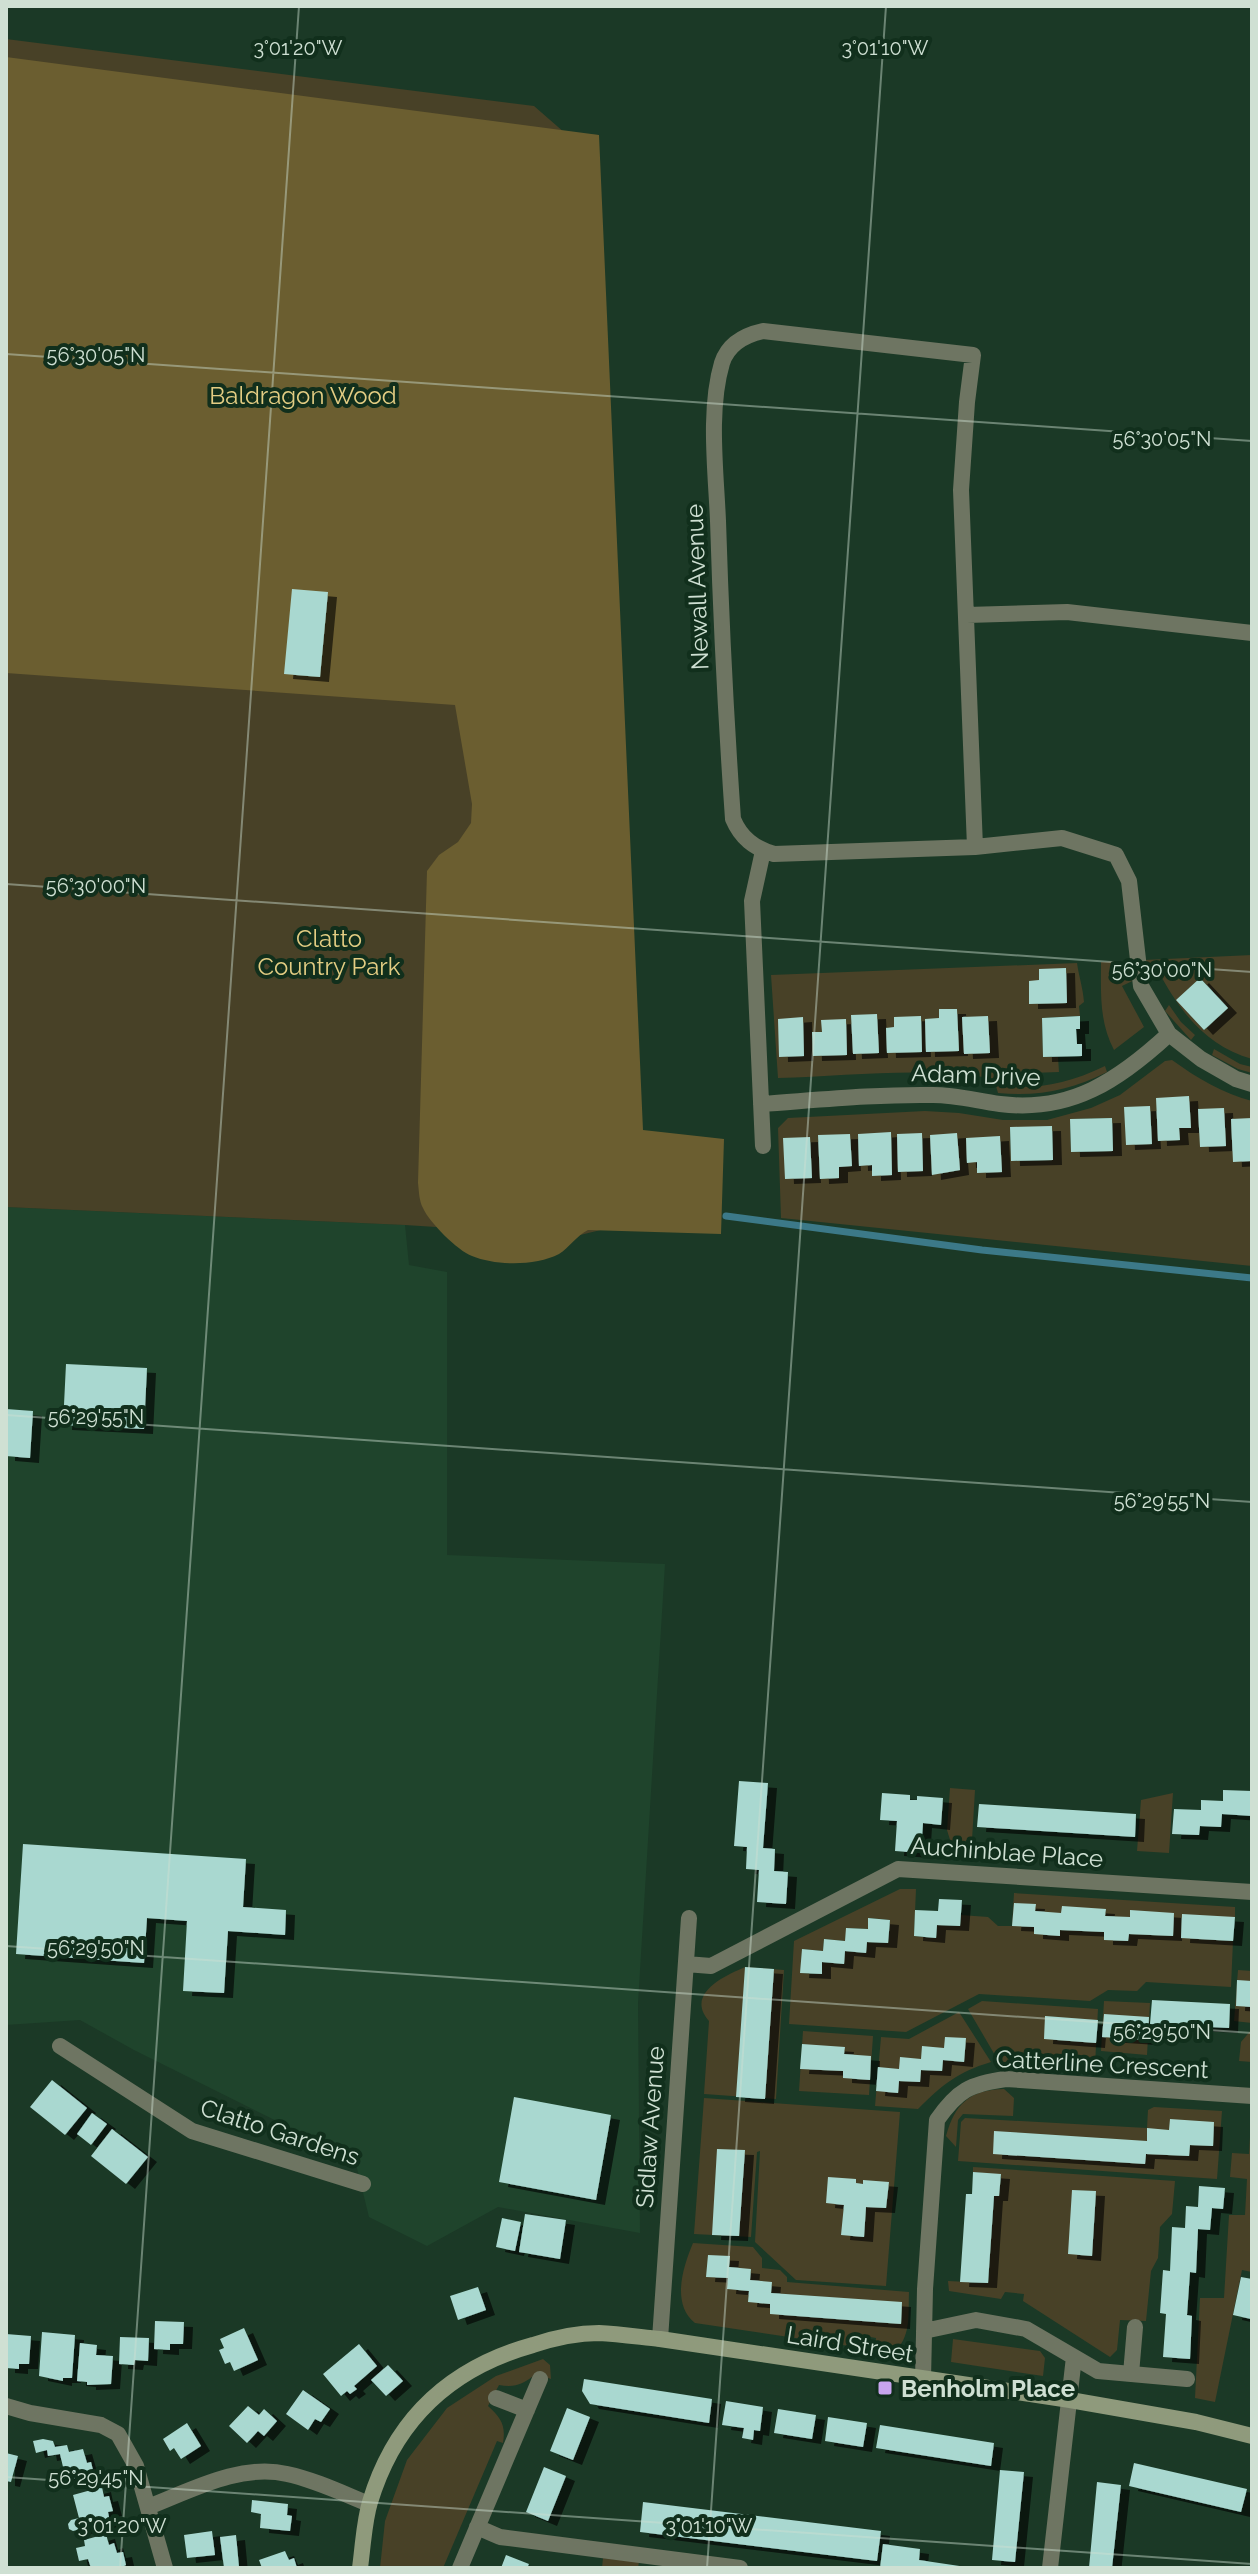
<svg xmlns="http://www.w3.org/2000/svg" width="1258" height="2574" viewBox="0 0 1258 2574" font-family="Raleway,sans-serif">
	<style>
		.built { fill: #1f442c }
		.green { fill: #484127; fill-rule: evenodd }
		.forest { fill: #6b5e30 }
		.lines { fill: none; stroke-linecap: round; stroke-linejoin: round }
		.stream { stroke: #3c7988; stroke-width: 7 }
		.building { fill: #a9d8d0; filter: url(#shadow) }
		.street { stroke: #6e7562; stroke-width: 16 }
		.secondary { stroke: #8f9a7c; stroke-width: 16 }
		.ticks { fill: none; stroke: #cfe0d3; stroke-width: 2; stroke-opacity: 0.45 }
		.poi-dot { fill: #c8a5ee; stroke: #112f1c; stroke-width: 3 }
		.labels { text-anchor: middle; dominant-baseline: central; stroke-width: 8; stroke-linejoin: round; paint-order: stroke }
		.park-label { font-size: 24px; fill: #e3cd83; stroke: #112f1c }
		.street-label { font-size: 24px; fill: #cfe0d3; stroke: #112f1c }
		.poi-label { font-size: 24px; font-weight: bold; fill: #cfe0d3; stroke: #112f1c; text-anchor: start }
		.ticks-label { font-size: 20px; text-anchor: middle; fill: #cfe0d3; stroke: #112f1c; stroke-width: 8; stroke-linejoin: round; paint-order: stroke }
	</style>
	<defs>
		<filter id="shadow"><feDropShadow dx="9" dy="5" stdDeviation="0" flood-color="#0009"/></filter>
	</defs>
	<rect width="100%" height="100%" fill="#1b3926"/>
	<path class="built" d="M6,1207L405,1225L409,1265L447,1272V1555L665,1564L638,2003L640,2233L498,2207L427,2246L369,2217L355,2160L134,2050L80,2020L6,2025Z"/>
	<path class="green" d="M6,39L534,106L565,133L599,135L593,557L547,648L650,1218L576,1236L405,1225L6,1207Z
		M1252,955V1059C1205,1046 1179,1010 1157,969L1122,986L1144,1027L1114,1050C1099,1021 1101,994 1101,962ZM1200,978L1228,1008L1204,1030L1177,1000Z
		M1077,963C1079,977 1083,988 1084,1002L1079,1006L1080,1016L1042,1018L1043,1057H1058L1059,1072L1000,1074L996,1071V1079C924,1066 850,1076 778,1078L771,975Z
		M1169,1005L1181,1022L1195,1035L1191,1040L1165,1011Z
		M1214,1049L1240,1064L1252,1067V1073L1238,1069L1212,1055Z
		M1172,1060C1197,1078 1222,1093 1252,1101V1266L781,1218L778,1128L788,1118L925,1111L959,1113L1003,1120H1047L1091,1108L1120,1095L1165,1061ZM1112,1118L1113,1151L1071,1152L1070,1119ZM1010,1127H1052L1053,1160L1011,1161Z
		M1105,1066L1107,1072C1071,1090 1038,1097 998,1093L996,1086C1036,1090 1068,1084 1105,1066Z
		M950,1788L975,1790L972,1840H966L965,1855L954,1853L947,1830Z
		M1173,1793L1169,1853L1137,1851L1141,1800Z
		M900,1889H916L914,1936L936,1938L937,1925L960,1926L961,1915L988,1917L998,1926H1012L1014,1893L1235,1907V1917L1207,1939L1233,1941L1231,1987L1146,1982L1137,1991L1108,1990L1090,2001L979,1994L906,2032L789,2024L794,1941ZM869,1918L890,1920L888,1943L867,1942L866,1953L845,1951L843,1964L822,1962L821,1974L801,1973L802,1949L823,1951L824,1939L845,1941L847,1928L868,1929Z
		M745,1967L784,1970L776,2099L704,2094L709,2021C685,1994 724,1976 745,1967Z
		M1238,1970L1252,1971V2023L1234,2021Z
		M982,2001L1098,2009L1095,2065L1088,2069L999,2062L968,2009Z
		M1104,2001L1150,2003L1147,2055L1101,2051Z
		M959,2012L991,2062C958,2072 943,2084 918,2109L875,2106L881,2037L909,2039Z
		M1252,2029V2062L1239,2061L1241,2042Z
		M803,2031L873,2036L869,2095L799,2091Z
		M1004,2089L1014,2098L1013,2116L963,2114L958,2120L956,2147L946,2136C955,2104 969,2090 1004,2089Z
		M704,2098L900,2112L886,2286L796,2280L755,2242L760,2151L757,2152L751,2237L694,2234Z
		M1154,2107L1222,2111L1217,2179L958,2161L961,2122L965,2118L1147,2128L1148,2110Z
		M1250,2137L1252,2272L1242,2270L1215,2402L1195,2398L1200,2298H1224L1229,2215H1245L1247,2179L1230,2177L1232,2153L1249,2154Z
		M973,2167L1175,2181L1172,2214L1160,2227L1158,2258L1151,2271L1146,2321L1120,2320L1117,2350L1110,2357L1023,2301L1024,2294L1005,2292L1001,2299L949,2291L948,2281L988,2283L994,2196L999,2195L1001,2175L973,2172Z
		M693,2243L753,2247L762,2258V2268L780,2270L787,2277V2282L909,2292C908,2314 912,2339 892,2353L875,2350L876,2338L859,2335L856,2347L695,2323C671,2304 683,2267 693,2243Z
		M953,2339L1040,2351L1045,2358L1043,2376L951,2362Z
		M543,2359L550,2365L551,2379L536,2374C523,2384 515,2388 499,2385L488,2406C501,2418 506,2425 503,2443L497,2441L443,2568H380L385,2521L407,2460L447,2408L496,2376Z
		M603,2558L639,2562L638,2568H602Z"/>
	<path class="forest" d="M6,57L599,135L643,1130L724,1139L721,1234L588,1230C576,1236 569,1248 559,1254C536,1266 496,1266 472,1256C458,1251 429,1222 423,1208C419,1201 419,1191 418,1183L427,871L439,855L458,842L471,823L472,804L455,705L6,673Z"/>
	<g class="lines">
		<path class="stream" d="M726,1216L982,1250L1252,1278"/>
	</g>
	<path class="building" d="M292,589L328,592L320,677L284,674Z
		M1066,968L1067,1003L1029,1004V981L1039,980V969Z
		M1200,978L1228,1008L1204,1030L1176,1000Z
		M939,1009H957L959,1051L926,1052L925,1019L939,1018Z
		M877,1014L879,1053L853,1054L851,1015Z
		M921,1016L922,1052L887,1053L886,1028L894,1027V1017Z
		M988,1016L990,1053L964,1054L962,1017Z
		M1080,1016V1029H1076L1077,1044H1082V1056L1043,1057L1042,1018Z
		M803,1017L804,1056L779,1057L778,1019Z
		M846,1019L847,1055L813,1056L812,1032H822L821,1020Z
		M1189,1096L1191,1128H1179L1180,1140L1158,1141L1156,1098Z
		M1150,1106L1152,1144L1126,1145L1124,1107Z
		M1224,1108L1226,1146L1200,1147L1198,1109Z
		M1112,1118L1113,1151L1071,1152L1070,1119Z
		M1252,1118V1161L1233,1162L1231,1119Z
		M1052,1126L1053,1160L1011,1161L1010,1127Z
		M891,1132L892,1175L872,1176V1165L859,1166L858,1134Z
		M922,1133L923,1171L898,1172L897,1134Z
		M957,1133L960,1170L932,1175L930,1135Z
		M850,1134L852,1166L839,1167V1178L820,1179L818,1135Z
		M1000,1136L1002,1172L977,1173V1162L967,1163L966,1138Z
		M810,1137L812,1178L785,1179L783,1138Z
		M66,1364L147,1368L144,1429L63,1425Z
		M6,1409L33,1411L30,1458L6,1456Z
		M739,1781L768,1783L763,1848L775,1849L774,1871L788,1872L786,1904L757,1902L759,1870L746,1869L747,1847L734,1846Z
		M1223,1790L1252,1791V1816L1222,1814L1221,1827L1200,1826L1199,1835L1172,1834L1174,1809L1201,1810V1800L1223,1801Z
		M882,1793L910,1795V1800H917V1796L943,1798L941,1825L923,1823L921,1853L895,1851L897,1821L880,1820Z
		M979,1804L1136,1814L1135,1837L977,1827Z
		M23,1844L246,1859L243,1907L286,1910L285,1935L228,1931L224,1993L183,1991L187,1921L147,1918L144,1963L16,1954Z
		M939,1899L962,1900L960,1926L937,1925L936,1938L914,1936L915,1910L938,1911Z
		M1014,1903L1036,1904L1035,1911L1061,1913L1062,1906L1106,1909L1105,1916L1130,1917V1910L1174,1913L1173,1936L1129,1934L1128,1941L1104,1940V1932L1060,1930V1936L1034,1934V1927L1012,1926Z
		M1182,1914L1235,1917L1233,1941L1181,1938Z
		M868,1918L890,1920L888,1943L867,1942L866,1953L845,1951L844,1964L822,1962V1974L800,1973L802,1949L823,1951L824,1939L845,1941L846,1928L868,1929Z
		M745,1967L774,1969L765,2099L736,2097Z
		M1237,1980L1252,1981V2007L1236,2006Z
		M1152,2000L1230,2004L1229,2028L1150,2024Z
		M1104,2014L1149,2017L1148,2040L1102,2037Z
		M1045,2016L1098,2020L1096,2043L1044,2039Z
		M945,2037L966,2038L964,2062L943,2060L942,2071L921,2070L920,2082L899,2081L898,2093L876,2091L878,2067L899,2069L900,2057L921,2059L922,2046L944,2048Z
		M802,2044L845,2047L844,2054L871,2056L870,2080L843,2078V2071L800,2069Z
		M52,2080L87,2108L65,2135L30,2107Z
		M514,2097L611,2115L596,2200L499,2182Z
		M92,2113L107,2124L91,2145L77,2134Z
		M1170,2119L1214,2122L1213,2146L1190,2145L1189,2156L1146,2154L1145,2164L993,2154L994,2131L1147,2141V2128L1169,2130Z
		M112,2129L148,2157L126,2184L91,2156Z
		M717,2149L745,2150L739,2236L712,2235Z
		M973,2172L1001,2174L999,2196H994L988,2283L960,2282L966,2194H972Z
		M828,2177L856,2179V2183L863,2184V2180L889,2182L886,2208L866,2207L864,2237L841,2235L844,2205L826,2203Z
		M1199,2186L1225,2188L1223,2209L1212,2208L1210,2230L1198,2229L1196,2273L1190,2272L1187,2315L1192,2316L1190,2359L1163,2357L1166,2314L1160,2313L1163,2270L1170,2271L1172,2227L1185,2228L1186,2206L1198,2207Z
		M1072,2190L1096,2191L1092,2256L1068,2254Z
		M525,2214L566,2220L560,2259L519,2252Z
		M502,2218L521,2222L515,2251L496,2247Z
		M708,2255L730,2256L729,2267L751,2269L750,2280L772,2282L771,2293L902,2302L901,2324L770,2314V2304L748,2302L749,2291L727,2289L728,2278L706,2277Z
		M1241,2277L1252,2279L1251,2319L1233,2315Z
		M478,2287L486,2310L458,2320L450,2296Z
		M155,2321L184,2322L183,2344H170V2350L154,2349Z
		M244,2328L258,2360L234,2371L230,2362L225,2364L219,2350L224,2348L220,2339Z
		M42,2332L75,2335L72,2378H63V2381L39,2376Z
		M6,2334L31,2336L29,2364H19V2369L6,2368Z
		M120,2337L149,2338L148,2361L135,2360L134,2365L119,2364Z
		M80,2343L97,2345L96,2355L113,2356L111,2384L87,2385V2382L77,2381Z
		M359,2344L377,2366L354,2386L357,2389L350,2394L347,2391L341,2396L323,2374Z
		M388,2365L403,2381L386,2396L371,2380Z
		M584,2379L712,2399L709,2423L590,2404L582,2391Z
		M303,2390L330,2409L321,2422L315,2419L308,2430L286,2414Z
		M726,2401L763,2407L760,2431L754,2430L753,2440L742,2438L744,2428L722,2425Z
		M248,2406L259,2415L264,2409L277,2421L264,2436L258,2431L247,2443L229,2426Z
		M567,2408L590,2417L573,2460L550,2451Z
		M778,2409L816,2415L812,2439L774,2433Z
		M828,2417L867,2423L863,2447L825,2441Z
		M187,2423L201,2446L181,2459L174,2448L170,2451L163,2439Z
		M880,2425L994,2443L991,2466L876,2448Z
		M43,2439L53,2441L55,2447L67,2445L69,2452L83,2449L87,2463L91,2462L94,2474L66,2480L60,2454L48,2456L47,2450L36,2453L33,2441Z
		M6,2453L18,2456L11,2482L6,2481Z
		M1134,2463L1247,2489L1241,2512L1129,2486Z
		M544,2467L566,2476L548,2521L526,2512Z
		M1000,2470L1024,2472L1015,2562L992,2560Z
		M1097,2482L1121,2485L1112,2568H1089Z
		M102,2487L104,2497L109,2496L113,2511L108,2512L110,2522L73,2531L69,2529L68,2524L71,2520L79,2518L73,2495Z
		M252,2500L288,2504L287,2515L292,2516L290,2531L260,2528L261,2514L251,2512Z
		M643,2502L881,2531L877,2561L640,2532Z
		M212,2531L215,2555L187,2558L184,2535Z
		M106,2534L109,2545L114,2543L117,2553L123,2552L126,2565L120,2568H91L88,2559L79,2561L76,2548L85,2546L84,2540Z
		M236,2535L239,2567L224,2568L220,2537Z
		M883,2544L920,2549L919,2560L973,2568H880Z
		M285,2551L289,2560L294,2558L297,2568H262L259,2560Z
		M506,2555L529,2564L527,2568H501Z"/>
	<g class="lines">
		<path class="street" d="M967,615L1067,612L1252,633
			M975,847L961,490L967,402L973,355L763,331C745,335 728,344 722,363C708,410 716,472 718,521C721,620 726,719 733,819C741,838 754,848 774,854L975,847L1062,838L1116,855L1129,881L1141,986L1169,1034L1201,1059L1236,1079L1252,1084
			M763,851L752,901L763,1146
			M761,1104C818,1100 876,1094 933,1095C956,1095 977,1101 1000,1104C1071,1113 1119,1080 1169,1034
			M686,1964L711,1966L898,1869L1252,1892
			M60,2046L192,2131L363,2184
			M924,2331L976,2320L1026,2329L1074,2357L1050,2568
			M660,2339L689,1918
			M1074,2357L1098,2371L1187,2379
			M1131,2374L1135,2327
			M923,2379L925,2289L937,2120C958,2090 970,2084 1006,2079L1252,2096
			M496,2398L527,2410
			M6,2406L30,2413L101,2425L118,2434L136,2466L165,2568
			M148,2507C190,2491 240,2463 287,2474C315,2480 342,2493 369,2504
			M477,2527L500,2537L740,2568
			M460,2568L540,2379"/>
		<path class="secondary" d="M360,2568C363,2546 364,2522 370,2502C395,2419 450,2368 533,2345C554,2338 576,2333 599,2333C619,2334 640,2337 660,2339L1070,2400L1196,2422L1252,2436"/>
	</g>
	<path class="ticks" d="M6,354L1252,441M6,884L1252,972M6,1415L1252,1502M6,1946L1252,2033M6,2477L1252,2564M120,2568L299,6M707,2568L886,6"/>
	<rect class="poi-dot" x="877" y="2380" width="16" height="16" rx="4"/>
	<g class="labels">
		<g class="park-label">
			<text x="303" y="395">Baldragon Wood</text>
			<text x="329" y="938">Clatto<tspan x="329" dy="28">Country Park</tspan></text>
		</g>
		<g class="street-label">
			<text transform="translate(697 587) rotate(-92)">Newall Avenue</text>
			<text transform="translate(976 1075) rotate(2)">Adam Drive</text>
			<text transform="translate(1007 1852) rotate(4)">Auchinblae Place</text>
			<text transform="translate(1102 2064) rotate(3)">Catterline Crescent</text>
			<text transform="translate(650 2127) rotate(-86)">Sidlaw Avenue</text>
			<text transform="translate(280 2132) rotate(18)">Clatto Gardens</text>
			<text transform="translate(850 2344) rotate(9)">Laird Street</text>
		</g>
		<g class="poi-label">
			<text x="901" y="2388">Benholm Place</text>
		</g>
	</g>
	<g class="ticks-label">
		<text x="298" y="55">3°01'20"W</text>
		<text x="885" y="55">3°01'10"W</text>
		<text x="96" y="362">56°30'05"N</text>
		<text x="1162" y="446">56°30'05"N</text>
		<text x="96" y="893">56°30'00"N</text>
		<text x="1162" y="977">56°30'00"N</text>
		<text x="96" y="1424">56°29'55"N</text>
		<text x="1162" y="1508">56°29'55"N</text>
		<text x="96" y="1955">56°29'50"N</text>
		<text x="1162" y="2039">56°29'50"N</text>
		<text x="96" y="2485">56°29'45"N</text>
		<text x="122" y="2533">3°01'20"W</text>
		<text x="709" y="2533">3°01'10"W</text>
	</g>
	<rect width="1258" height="2574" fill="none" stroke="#cfe0d3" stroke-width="16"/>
</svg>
